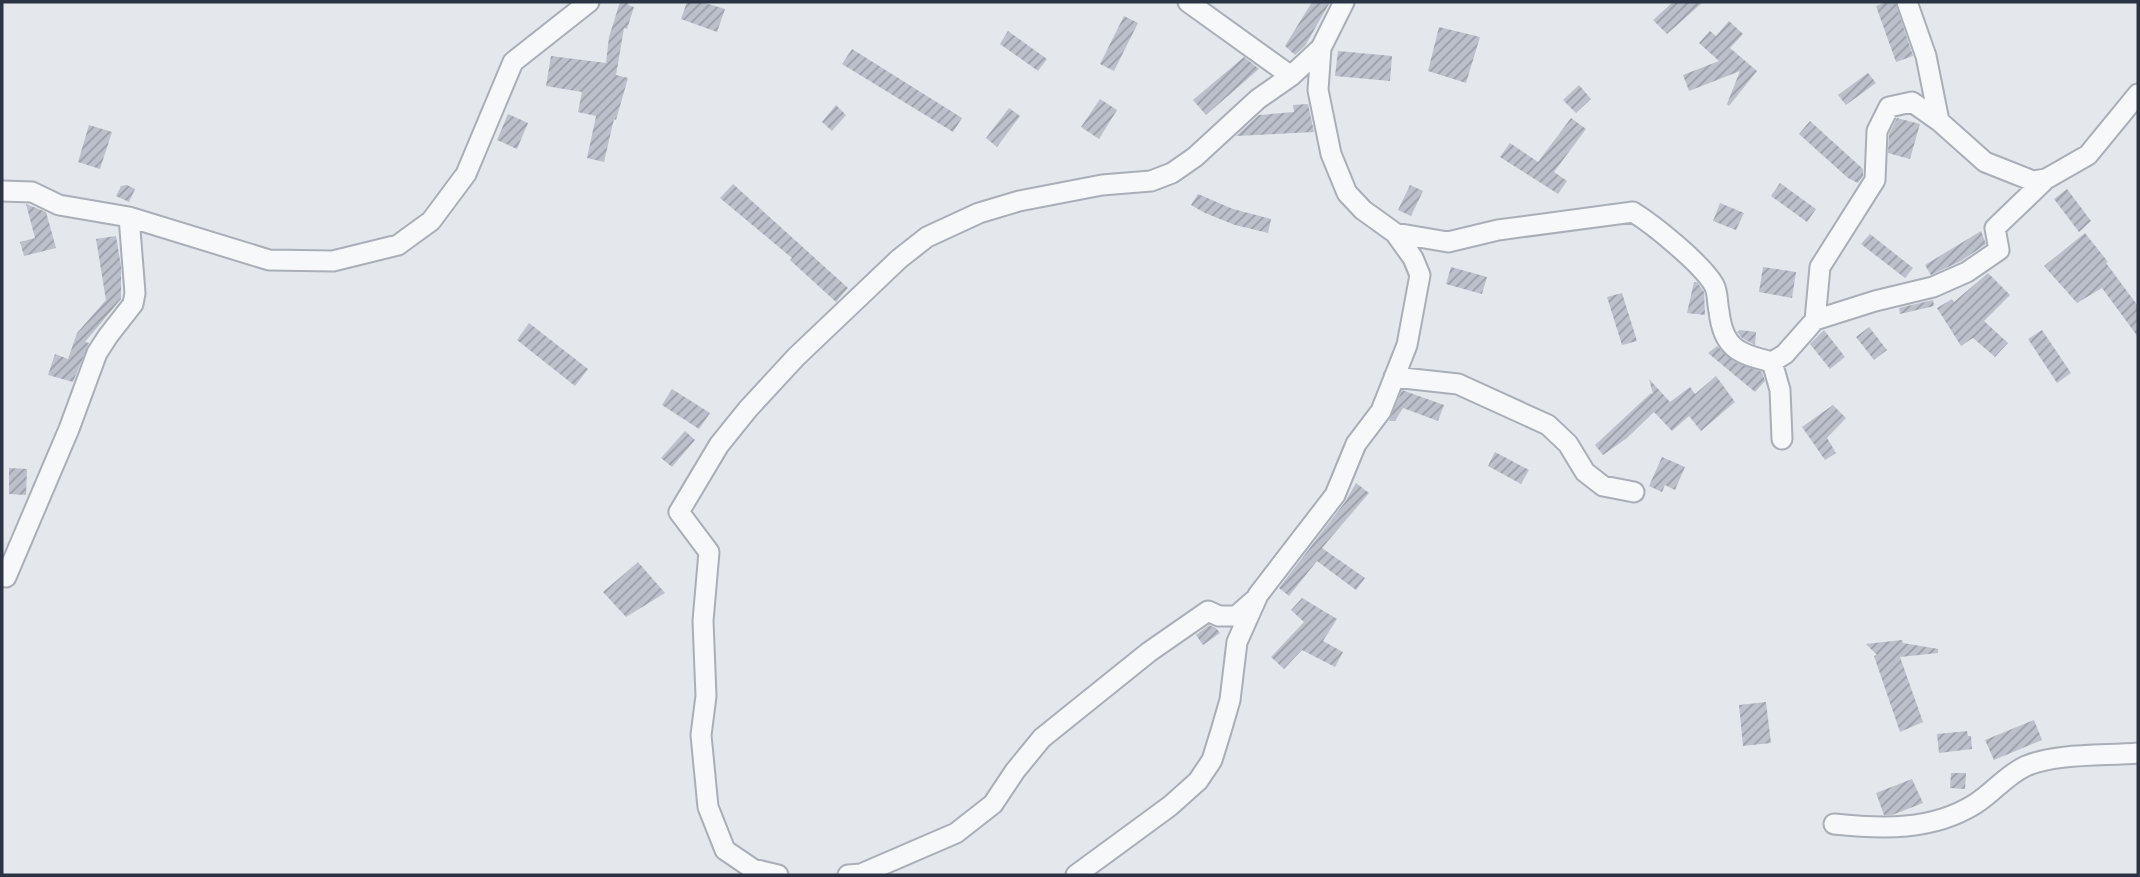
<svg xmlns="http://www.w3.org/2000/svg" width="2140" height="877" viewBox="0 0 2140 877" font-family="Arial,sans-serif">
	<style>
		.building { fill: url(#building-hatch) }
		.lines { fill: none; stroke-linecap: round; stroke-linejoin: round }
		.minor-casing { stroke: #a9aeb7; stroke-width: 23 }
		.minor { stroke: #f7f8fa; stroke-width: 19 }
	</style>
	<defs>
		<pattern id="building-hatch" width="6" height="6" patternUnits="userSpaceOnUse" patternTransform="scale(1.75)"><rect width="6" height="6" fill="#bbc0ca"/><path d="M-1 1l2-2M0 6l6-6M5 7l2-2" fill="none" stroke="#989da6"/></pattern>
	</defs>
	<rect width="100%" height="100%" fill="#e4e7ec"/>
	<path class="building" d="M620,2H629L628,5L634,7L627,29L624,28L616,75L628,78L616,120L614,119L604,162L587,158L596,116L578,112L582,92L546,86L551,56L606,63L609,37Z
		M687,2H702L725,9L717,32L681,19Z
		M1312,2H1330L1305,46L1295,55L1285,46Z
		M1673,2H1703L1667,34L1653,20Z
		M1886,2H1895L1913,56L1896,62L1876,6Z
		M1124,16L1138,23L1114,71L1100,64Z
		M1729,21L1743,34L1730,48L1757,71L1729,106L1727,104L1740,71L1689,91L1683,75L1719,61L1699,43L1710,31L1716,36Z
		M1439,27L1480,37L1466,83L1428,71Z
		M1008,31L1047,59L1038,71L1000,44Z
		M852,49L962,118L953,132L842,64Z
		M1338,51L1392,56L1390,81L1335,76Z
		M1244,57L1259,69L1206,115L1193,100Z
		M1868,73L1876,83L1846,105L1838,95Z
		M1579,85L1591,99L1576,113L1563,100Z
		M1100,99L1117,110L1099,139L1081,127Z
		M1308,104L1314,132L1236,136L1259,115L1294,112L1293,105Z
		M836,105L846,115L832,131L822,122Z
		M1009,108L1020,116L997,147L986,138Z
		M508,114L528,123L517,149L497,140Z
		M1571,118L1586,129L1554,172L1567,181L1558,194L1500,157L1510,143L1538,162Z
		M1897,118L1920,124L1910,159L1888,153L1889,134Z
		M1810,121L1863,169V176L1858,183L1848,178L1799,134Z
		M89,125L112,132L100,169L78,162Z
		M1780,183L1816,209L1807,222L1771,196Z
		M733,184L848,288L836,302L790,260L792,258L720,198Z
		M127,185L135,189L129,202L116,196L121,186Z
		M1410,185L1423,191L1411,216L1398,210Z
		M2067,189L2091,221L2079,232L2054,199Z
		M1198,194L1233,209L1271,219L1268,233L1235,225L1205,213L1191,205Z
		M1720,203L1744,213L1736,230L1713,221Z
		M26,204L46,212L56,248L24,256L20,242L35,238Z
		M1981,231L1986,244L1961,261L1931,275L1925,265Z
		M2085,233L2108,262L2106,263L2138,306V337L2102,288L2077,303L2044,266Z
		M1870,234L1913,268L1905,278L1861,244Z
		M116,236L121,266V299L85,342L89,343L73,382L48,375L55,354L68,359L77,333L106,300L96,239Z
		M1451,267L1487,277L1482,294L1446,284Z
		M1763,267L1796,272L1792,298L1759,292Z
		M1988,273L2010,295L1984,321L2008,343L1995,357L1973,338L1961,346L1937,308L1952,299L1954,302Z
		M1694,282H1697L1704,292L1705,315L1687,313Z
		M1622,293L1637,341L1622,345L1607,297Z
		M1933,300L1934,306L1900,314L1899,308Z
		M529,323L588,369L575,386L517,340Z
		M1869,327L1887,350L1874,360L1856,337Z
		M1740,330L1756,332L1755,345L1742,338L1737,332Z
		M1824,330L1845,357L1830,369L1810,344Z
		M2042,330L2071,373L2057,383L2028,339Z
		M1717,346L1735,362L1762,372L1765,381L1755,392L1708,353Z
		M1716,376L1735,402L1701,431L1689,416L1672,431L1654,412L1627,438L1603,455L1595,445L1651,393L1653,394L1649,379L1670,402L1690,387L1695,394Z
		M672,389L710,413L699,429L662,405Z
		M1402,390L1444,405L1438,421L1403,408L1395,421H1389Z
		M1833,405L1846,418L1827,438L1836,453L1825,460L1802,427Z
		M685,431L695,440L672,467L661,458Z
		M1495,452L1529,470L1521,484L1488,466Z
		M1662,457L1685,467L1675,490L1665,485L1662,492L1649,486Z
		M9,468L27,469L26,495L9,494Z
		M1356,483L1369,493L1322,548L1365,578L1356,590L1317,561L1289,596L1279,588L1345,502Z
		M638,562L665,593L626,617L603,592Z
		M1302,598L1337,619L1323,641L1343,652L1335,667L1302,650L1284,669L1271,657L1304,622L1291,610Z
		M1209,625L1216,628L1220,633L1203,645L1196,635Z
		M1902,640L1903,643L1938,649V653L1900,657L1923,722L1900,732L1874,656L1877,655L1866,644Z
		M1766,702L1771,743L1743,746L1739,705Z
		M2034,720L2042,740L1994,760L1985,740Z
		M1967,731L1968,736H1971L1972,749L1939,753L1937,734Z
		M1951,773H1966L1965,789L1950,788Z
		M1912,779L1923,803L1892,815H1884L1876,793Z"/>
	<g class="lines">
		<g class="minor-casing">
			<path id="minor" d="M1188,2L1291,76
				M1907,2L1926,56L1939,121
				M2,191L32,192L59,205L129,217L269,260L333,261L398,245L431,221L466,174L513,62L589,2
				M1395,233L1448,242L1498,230L1633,212C1654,225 1702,264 1714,285C1718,292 1717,303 1719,311C1723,348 1738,354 1772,362L1785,354L1815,320L1875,301L1933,287L1967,272L1999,250L1995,228L2046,179L2088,155L2138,94
				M1815,320L1820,267L1875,180L1877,131L1889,107L1912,102L1939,121L1985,162L2033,181L2046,179
				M1772,362L1780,390L1782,439
				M1394,377L1458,384L1548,425L1568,444L1585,472L1603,486L1634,492
				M6,577L69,429L97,353L108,336L133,304L135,293L129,217
				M1834,824C1882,829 1932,831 1975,804C1993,793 2006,775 2026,766C2057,753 2105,756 2138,753
				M778,875L753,869L725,850L708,807L701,735L706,696L703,621L709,552L679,512L719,445L748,409L796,357L899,259L927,237L979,213L1019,201L1102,185L1151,181L1172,173L1195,157L1258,99L1291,76L1321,48
				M848,875L861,874L956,833L993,804L1015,771L1042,738L1149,652L1208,611L1219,616H1236L1253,601
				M1076,875L1170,806L1198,781L1212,760L1221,731L1230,700L1237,642L1258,595L1335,495L1356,444L1381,411L1407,345L1420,275L1413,258L1395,233L1363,210L1347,193L1331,154L1318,90L1321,48L1344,2"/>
		</g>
		<use href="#minor" class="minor"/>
	</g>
	<rect width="2140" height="877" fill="none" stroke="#2b3445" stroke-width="7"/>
</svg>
